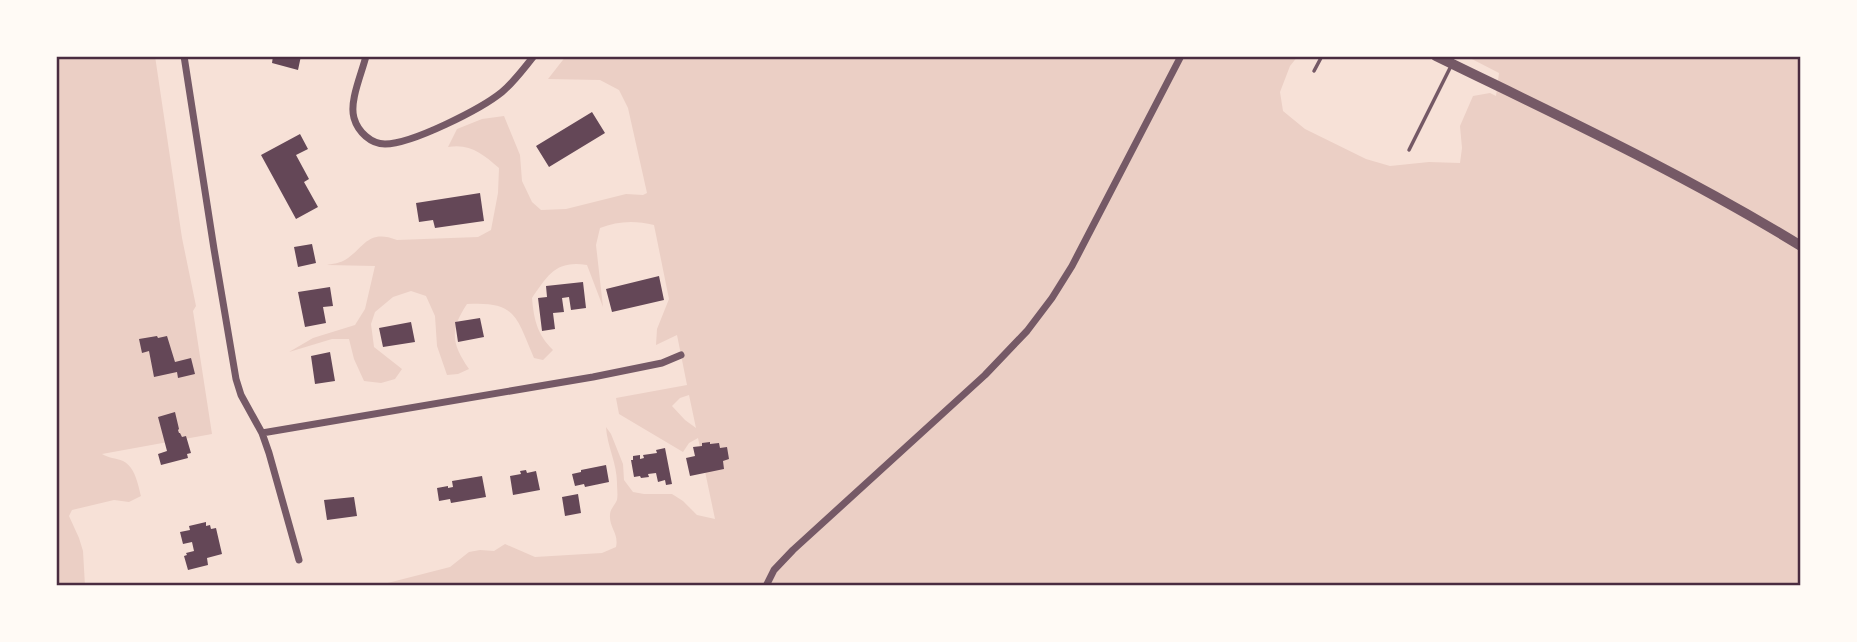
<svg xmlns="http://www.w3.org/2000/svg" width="1857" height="642" viewBox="0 0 1857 642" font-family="'Alegreya Sans',sans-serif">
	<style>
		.green { fill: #ebcfc5; fill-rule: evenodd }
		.building { fill: #644757 }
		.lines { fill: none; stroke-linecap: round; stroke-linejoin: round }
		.service { stroke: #755966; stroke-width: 3.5 }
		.minor { stroke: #755966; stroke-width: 7 }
		.tertiary { stroke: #755966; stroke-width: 10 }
		.neatline { fill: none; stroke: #4a2c40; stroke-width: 2.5 }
	</style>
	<rect width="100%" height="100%" fill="#f7e1d7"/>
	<path class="green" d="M56,56H155L182,238L196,306L193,311L212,434L102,454C108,458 116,458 123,461C135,467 138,484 141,496L129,502L114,500L72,510L69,516L79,538L83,551L85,586H56Z
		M566,56H1298L1290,66L1280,92L1283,111L1305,129L1366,159L1390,166L1429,162L1460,163L1462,148L1460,126L1473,96L1490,93L1496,96L1499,73L1466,56H1801V586H376L450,567L469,552L480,550L494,551L505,544L535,557L602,553L616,547C619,533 609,528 610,515C610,509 615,505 617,500C618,495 617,488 617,483C617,463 607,446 606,427L611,434L623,464L624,480L633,492L644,494H672L683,501L697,515L715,519L698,438L689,443L683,452L619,414L616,398L687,385L677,335L656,345L657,329L669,299L654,225C635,220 617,221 600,228L596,245L603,307L587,265C556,260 548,275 532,298C534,320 537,334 553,350L543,360L534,358C516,317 517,301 467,304C449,331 452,344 469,369L458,374L447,375L437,346L435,316L426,296L411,291L393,297L375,312L371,324L374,347L402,369L395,379L381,383L364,381L354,359L349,339H332L289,352L313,338L355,325L365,309L375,266L327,265C332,264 339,263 343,261C364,250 366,228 397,240L478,237L491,230L498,193L499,168C483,154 470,143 448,147L457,129L482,119L504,116L520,155L522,181L532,202L541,210L566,209L626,194L643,195L647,193L628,108L619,90L600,80L548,79ZM689,395L696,428L685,420L672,406L680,398Z"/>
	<path class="building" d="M273,56H301L298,70L272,63Z
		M592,112L605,133L549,167L536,146Z
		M300,134L308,149L296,155L309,179L304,182L318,207L296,219L261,155Z
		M480,193L484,221L435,228L433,220L419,222L416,203Z
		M312,244L316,263L298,267L294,247Z
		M659,276L664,300L612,312L606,289Z
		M583,282L586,308L571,310L569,297L562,298L564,312L553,313L555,329L542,331L538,298L547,297L546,286Z
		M330,287L333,306L323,307L326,323L305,327L298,292Z
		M480,318L484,337L458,342L455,322Z
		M411,322L415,342L383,347L379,328Z
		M157,336L158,338L167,336L175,362L191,358L195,374L178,378L177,372L154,377L149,351L142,353L139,339Z
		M330,352L335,381L315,384L311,356Z
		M175,412L179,429L178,430L179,433H180L182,437L186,436L191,453L187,454L188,458L161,465L158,454L167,451L158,417Z
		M710,442V444L719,443L720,448L727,447L729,459L723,461L724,469L690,476L686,458L695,456L693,447L702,446V443Z
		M665,448L672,484L666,485L665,480L658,482L656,473L648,474L649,477L641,478L640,476L634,477L631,460H633V456L640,455V459L644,458L643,455L657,453L656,450Z
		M606,465L609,482L585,487L584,484L575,486L572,474L581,472V470Z
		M526,470L527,473L536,471L540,490L513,495L510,476L521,474L520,471Z
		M482,476L486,497L451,503L450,499L439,501L437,488L448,486V488L453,487L452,481Z
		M578,494L581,513L565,516L562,497Z
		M354,497L357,516L327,520L324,500Z
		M206,522V526L210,525L211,529L216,528L222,554L207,558L208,565L188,570L184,556L187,555L186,553L194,551L192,542L183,544L180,532L190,530L189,526Z"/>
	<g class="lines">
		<path class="service" d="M1314,71L1322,56
			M1409,150L1451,66"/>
		<path class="minor" d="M184,56L214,249L236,379L241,395L262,433L269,453L299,560
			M366,56C362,73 349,101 354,118C358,132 371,144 385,144C412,144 481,109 502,92C514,82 524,68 534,56
			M262,433L593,377L662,363L681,355
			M766,586L774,570L793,550L985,375L1027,331L1052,298L1072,266L1181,56"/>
		<path class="tertiary" d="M1436,56C1559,116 1684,174 1801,246"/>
	</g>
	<rect width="1857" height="642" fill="none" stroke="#fffaf5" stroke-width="116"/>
	<rect x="58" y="58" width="1741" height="526" class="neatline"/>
</svg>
